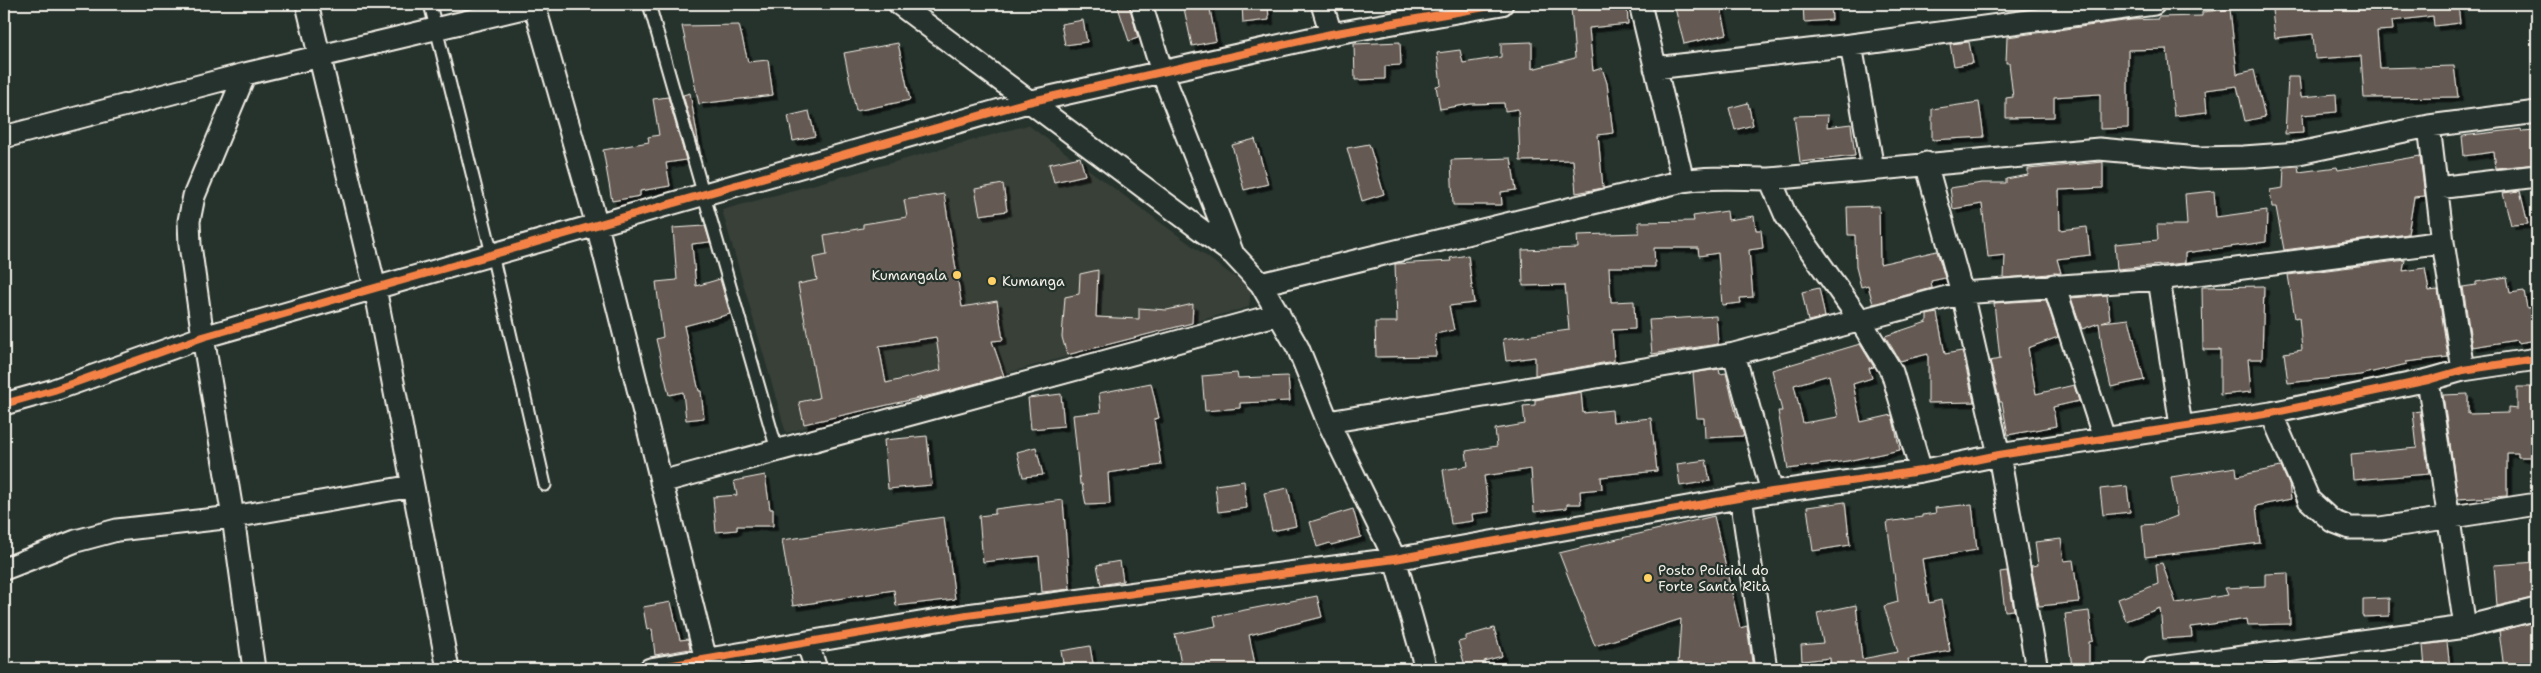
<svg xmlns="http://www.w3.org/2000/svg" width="2541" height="673" viewBox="0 0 2541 673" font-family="'Shantell Sans',sans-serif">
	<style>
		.built { fill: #393f38 }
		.building { fill: #655a52; stroke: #f4f1e8; fill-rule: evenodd; filter: url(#shadow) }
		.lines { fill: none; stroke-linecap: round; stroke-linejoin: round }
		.lane-casing { stroke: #f4f1e8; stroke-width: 15 }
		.street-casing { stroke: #f4f1e8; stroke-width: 25 }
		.lane { stroke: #26332d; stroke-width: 11 }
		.street { stroke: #26332d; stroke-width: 21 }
		.cycleway-casing { stroke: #26332d; stroke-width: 11 }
		.cycleway { stroke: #f48246; stroke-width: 8 }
		.poi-dot { fill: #ffd166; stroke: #26332d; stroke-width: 2 }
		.labels { text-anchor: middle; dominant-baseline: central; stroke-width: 4.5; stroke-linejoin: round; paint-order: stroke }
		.poi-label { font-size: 14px; fill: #f4f1e8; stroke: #26332d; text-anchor: start }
	</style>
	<defs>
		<filter id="shadow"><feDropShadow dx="4.5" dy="4.5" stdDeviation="0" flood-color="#0009"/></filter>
	</defs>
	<rect width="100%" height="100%" fill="#26332d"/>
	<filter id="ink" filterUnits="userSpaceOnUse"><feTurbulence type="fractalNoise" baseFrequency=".02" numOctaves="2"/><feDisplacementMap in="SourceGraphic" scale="10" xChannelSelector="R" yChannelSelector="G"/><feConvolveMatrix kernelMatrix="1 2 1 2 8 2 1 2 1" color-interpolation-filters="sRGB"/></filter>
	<g filter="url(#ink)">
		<path class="built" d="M1028,125L1251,289L1249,307L786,433L722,210Z"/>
		<path class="building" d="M1117,4H1129L1138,38L1129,41Z
			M1183,4H1209L1216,41L1192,46Z
			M1242,4H1268L1269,20L1243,23Z
			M1611,4H1627L1628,24L1589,28L1593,71L1602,68L1607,83L1613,133L1598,135L1603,188L1576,193L1573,160L1520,161L1518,109L1505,111L1504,103L1471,104L1440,109L1436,86L1441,85L1437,53L1460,50L1463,63L1501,57V43L1532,42V69L1575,58L1571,7Z
			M1674,4H1720L1727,34L1684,44Z
			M1803,4H1831L1832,20L1804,22Z
			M2321,4H2458L2460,23L2434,26L2433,16L2392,21L2393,30L2377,31L2380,68L2454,66L2458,97L2364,98L2361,56L2315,59L2313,34L2275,38L2272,10Z
			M2230,9L2237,74L2254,70L2265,117L2245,121L2237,86L2205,90L2207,112L2174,116L2167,49L2128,50V128L2100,129V94L2054,97V117L2006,118V98L2013,97L2009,63H2006L2007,37L2131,20L2158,19V17L2202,16V12Z
			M1083,20L1087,42L1065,45L1061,24Z
			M739,25L748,62L768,60L773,95L699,104L682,26Z
			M1400,42L1401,65L1385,66V79L1355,80L1354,44Z
			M1969,42L1973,63L1954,66L1950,44Z
			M898,43L910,100L856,111L844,53Z
			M2288,77H2299L2301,97L2336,94L2337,112L2302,115L2303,133L2285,134Z
			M690,93L701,157L683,95Z
			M668,97L686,160L666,163L670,186L640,191V196L612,201L603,150L649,142L648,137L659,135L653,99Z
			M1979,102L1984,137L1932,140V109Z
			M1748,103L1753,125L1735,130L1729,108Z
			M809,111L815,136L793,141L788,116Z
			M1828,115L1827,127L1851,124L1855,156L1800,162L1794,116Z
			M2521,129L2522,132L2537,131V164L2496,168L2494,152L2464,156L2462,136Z
			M1255,139L1268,184L1244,190L1232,145Z
			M1369,144L1384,194L1362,201L1347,148Z
			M2420,156L2425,196L2414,197L2408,234L2284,250L2276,207H2272L2270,190L2283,188L2284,167L2298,166L2299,172L2337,167L2338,170Z
			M1080,157L1085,175L1054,182L1049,164Z
			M1511,158L1516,190L1501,192L1502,205H1453L1451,160Z
			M2103,162V188L2059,190L2060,230L2087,227L2090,255L2057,259L2061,273L2004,278L2005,255L1988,257L1982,204L1953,209L1950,188L1982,183H2006V179L2028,175V169Z
			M1003,184L1007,211L980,215L975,189Z
			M2214,191L2216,217L2267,210L2266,242L2185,253V263L2117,269L2115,244L2158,240L2157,225H2187L2185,194Z
			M2520,191L2528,224L2511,225L2503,193Z
			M944,194L962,307L997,301L1003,340L992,341L1004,376L936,394L804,424L799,402L819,398L798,284L817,280L813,258L827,255L824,235L863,228V224L907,217L904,200ZM936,337L941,370L886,383L879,346Z
			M1879,206L1880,264L1937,251L1945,278L1931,281L1932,288L1873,304L1868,285L1861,287L1856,267L1855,235H1848L1847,207Z
			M1727,211L1728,220L1754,216L1756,230H1761L1763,248L1749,250L1753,297L1740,298L1741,303L1722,305L1718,253L1699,256L1698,248H1654L1655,267H1609L1611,302L1634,301L1635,329L1612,330L1614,361L1535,375V357L1506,361L1503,339L1569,330L1565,285L1523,286L1522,250L1578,248L1577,235L1639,233V222L1694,221L1693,216Z
			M705,226L710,242L692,244L696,286L720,279L730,314L684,326L699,391H701L704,418L686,420L683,392L669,395L656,339L663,337L656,282L677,280L673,228Z
			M1468,255L1474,303L1449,306L1454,330L1435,334L1436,356L1376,357L1375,322H1397L1395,264L1451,261L1450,258Z
			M2405,260L2403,271L2425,268L2429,291L2438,290L2448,357L2406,362L2407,364L2360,375L2288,383L2284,353L2302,350L2299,317L2295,318L2288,275Z
			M1098,270L1096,317L1139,319V308L1167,310L1193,304L1192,323L1067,355L1062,337L1065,297L1079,294L1080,274Z
			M2507,277L2510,293L2524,291L2527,308L2537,307V340L2518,343L2517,340L2472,347L2463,287L2476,285V282Z
			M2264,286L2262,359H2248L2251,392L2220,395V350H2203L2202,287Z
			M1819,288L1825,317L1808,321L1802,292Z
			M2107,295L2110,319L2102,322L2129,319L2144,380L2111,387L2102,347L2099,323L2082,329L2071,298Z
			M2046,300L2058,337L2028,348L2036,394L2074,385L2079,401L2053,407L2056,426L2008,435L2002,402H2000L1990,361L2000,359L1994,303Z
			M1937,313L1945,354L1962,351L1974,402L1928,403V354L1900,361L1885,336L1927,322V315Z
			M1716,316L1718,344L1652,354L1649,320Z
			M1860,344L1874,367L1869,368L1872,378L1853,384L1861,422L1892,415L1900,450L1847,461L1788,469L1778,411H1782L1772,370ZM1829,375L1838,417L1803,423L1794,385Z
			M1719,369L1720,374L1726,373L1737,417H1738L1744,436L1705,438L1704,418H1697L1693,373Z
			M1237,373L1238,378L1288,376L1290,401L1240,403V408L1205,411L1202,376Z
			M1151,383L1159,418L1154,419L1161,465L1108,473L1110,504L1086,505L1082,484H1080L1073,415L1101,412L1099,393Z
			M2517,387H2537V418L2534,419V457H2518V453H2507V496L2458,499L2443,395L2468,394V414L2508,413V408L2517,409Z
			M1581,392L1583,413L1612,410L1613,422L1651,418L1657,471L1601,477L1602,489L1580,491L1581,504H1567V508L1534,512L1531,469L1484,476L1489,512L1472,514L1473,521L1451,524L1443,470L1468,466L1466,451L1497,446L1495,429L1525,424L1523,406L1535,405V400Z
			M1061,394L1064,426L1031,429L1028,398Z
			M2420,411L2429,474L2353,480L2351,454L2417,448L2413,412Z
			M927,436L932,485L888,489L884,440Z
			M1036,447L1043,475L1023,477L1017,452Z
			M1706,460L1710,481L1680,486L1677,464Z
			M2236,467L2237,476L2281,467L2289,485L2291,499L2256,506L2260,543L2145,557L2142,525L2156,524L2177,516L2171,477Z
			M765,475L770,509H773V526H737V530L716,532L713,497L737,495L734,481Z
			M1244,481L1247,508L1218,512L1215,485Z
			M2127,486L2130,512L2103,515L2100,489Z
			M1288,488L1296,526L1272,531L1264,493Z
			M1063,500L1070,589L1042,592L1039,556L983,562L979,516L995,514V509Z
			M1845,502L1850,545L1813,551L1807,507Z
			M1972,504L1977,550L1922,559L1929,603L1941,600L1950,651L1908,659L1910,669H1831L1830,658L1802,661L1801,645L1823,643L1817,613L1856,605L1862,659L1898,652L1884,606L1898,602L1887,522L1922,517V515L1936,513L1935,508Z
			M1353,509L1361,537L1331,545L1330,543L1317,547L1310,522Z
			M1714,516L1740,628L1747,626L1753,669H1694L1693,666L1678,665L1681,619L1595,646L1559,553Z
			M944,517L955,599L896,606L894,590L793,606L782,540Z
			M2061,539L2064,561L2073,560L2079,602L2039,606L2031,566L2038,565L2035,542Z
			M1120,561L1123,581L1101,585L1097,565Z
			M2537,562V597L2497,606L2494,565Z
			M2162,563L2176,603L2228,595L2225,588L2265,586V574L2288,573L2290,624L2248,625L2247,619L2191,627L2192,637L2163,639L2160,608L2126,621L2118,599L2158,584L2156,564Z
			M2007,571L2014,610L2005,611L2000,572Z
			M1317,596L1322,617L1249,635L1256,669H1182L1175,634L1216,626L1214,616Z
			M2389,598V616L2363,617V599Z
			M671,602L680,640L688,639L690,649L655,655L652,629L647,630L643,607Z
			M2089,611L2093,641L2089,642V666L2072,667L2065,614Z
			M2535,622L2537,666L2504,669L2499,631Z
			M1494,628L1502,656L1484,661L1486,669H1466L1458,642L1466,640V636Z
			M2447,642L2450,669H2425L2423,645Z
			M1090,646L1094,669H1064L1061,651Z"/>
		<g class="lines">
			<g class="lane-casing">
				<path id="lane" d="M430,4L492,254L545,485
					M649,4L777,450"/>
			</g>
			<g class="street-casing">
				<path id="street" d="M307,4L375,288L448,669
					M534,4L597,225L706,660
					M899,4L1233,254L1261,284L1298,348L1328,422L1395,559L1426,669
					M1141,4L1162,72L1233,254
					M1322,4L1331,34
					M1640,4L1683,181
					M1851,45L1873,169
					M1655,68L1851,45L2154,4
					M245,74L194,196L189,221L190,245L203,337L233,517L254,669
					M2429,126L2443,242L2463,370
					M4,137L245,74L540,4
					M1926,163L1962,293L1999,455L2037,669
					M1770,179L2099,149L2199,158L2244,157L2299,153L2429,126L2537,112
					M2437,188L2537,176
					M2159,279L2181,426
					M1261,284L1683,181C1711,176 1741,179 1770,179L1786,216L1860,320L1892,372L1921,471
					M2054,285L2104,438
					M1734,354L1772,492
					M2428,380L2465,627
					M4,404L54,390L203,337L1028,102L1331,34L1502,4
					M2271,413L2309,500L2332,521L2350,528H2380L2537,504
					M1328,422L1734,354L1962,293L2159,279L2443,242
					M661,482L1279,314
					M1741,497L1766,669
					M4,569L76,541L117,530L233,517L413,486
					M807,642L816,669
					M650,669L967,615L1395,559L1772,492L1921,471L1999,455L2271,413L2428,380L2463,370L2537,359
					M2153,669L2465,627L2537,609"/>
			</g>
			<use href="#lane" class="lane"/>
			<use href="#street" class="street"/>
			<g class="cycleway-casing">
				<path id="cycleway" d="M4,404L54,390L203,337L1028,102L1331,34L1502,4
					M650,669L967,615L1395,559L1772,492L1921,471L1999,455L2271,413L2428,380L2463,370L2537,359"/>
			</g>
			<use href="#cycleway" class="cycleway"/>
		</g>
	</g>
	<g class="poi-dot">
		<circle cx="957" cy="275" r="5"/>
		<circle cx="992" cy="281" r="5"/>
		<circle cx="1648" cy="578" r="5"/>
	</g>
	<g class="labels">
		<g class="poi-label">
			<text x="947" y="275" text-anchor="end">Kumangala</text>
			<text x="1002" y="281">Kumanga</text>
			<text x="1658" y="570">Posto Policial do<tspan x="1658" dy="16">Forte Santa Rita</tspan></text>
		</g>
	</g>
	<rect width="2541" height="673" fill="none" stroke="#26332d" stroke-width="20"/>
	<rect x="10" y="10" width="2521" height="653" fill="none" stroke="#f4f1e8" stroke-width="2" filter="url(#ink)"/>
</svg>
